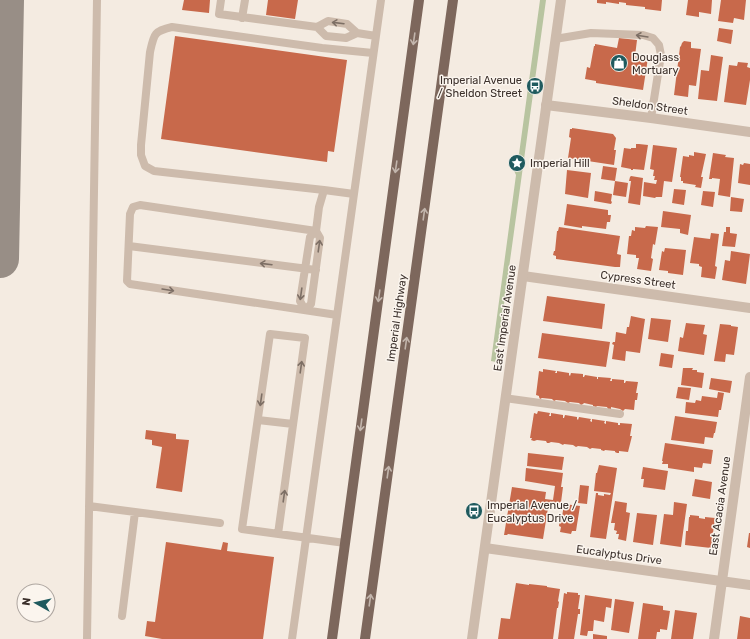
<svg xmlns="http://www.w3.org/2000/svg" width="750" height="639" viewBox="0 0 750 639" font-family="Rubik,sans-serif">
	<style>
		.green { fill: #b8c4a0 }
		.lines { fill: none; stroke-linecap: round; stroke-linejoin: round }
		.taxiway { stroke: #988e86; stroke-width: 38 }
		.building { fill: #c8694b }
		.service { stroke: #cdbbac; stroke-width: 8 }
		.minor { stroke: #cdbbac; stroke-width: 10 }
		.tertiary { stroke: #cdbbac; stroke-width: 10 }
		.primary { stroke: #7d675c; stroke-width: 10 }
		.oneway { stroke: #7d6f65 }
		.oneway2 { stroke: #c2b5ac }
		.labels { text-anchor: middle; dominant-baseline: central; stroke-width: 3; stroke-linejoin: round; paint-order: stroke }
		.poi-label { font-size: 11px; fill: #3b302b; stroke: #fbf5ee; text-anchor: start }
		.street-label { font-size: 11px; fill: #3b302b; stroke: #fbf5ee }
	</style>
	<rect width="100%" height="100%" fill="#f4ebe1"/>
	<path class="green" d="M540,0H546L496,362L491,361L516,175C512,167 512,160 519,154Z"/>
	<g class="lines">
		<path class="taxiway" d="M0,259L5,0"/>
	</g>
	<path class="building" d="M184,0H210L209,13L182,10Z
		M268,0H298L295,19L266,15Z
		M597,0H662L661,11L645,9V7L626,5V3L619,2V4L606,2V4L597,3Z
		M688,0H712L711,14L699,12V17L686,15Z
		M721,0H746L744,20L734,18L733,23L718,21Z
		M719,28L733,30L731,44L717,41Z
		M175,36L347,60L334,152L328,151L327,162L161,139Z
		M619,38L637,40L635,56L648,58L643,90L596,83V81L585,79L587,67L590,68L594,46H595V44L617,48Z
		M684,41L691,42V48L701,49L696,86L689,85L688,97L674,95L680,47L681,46L682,43Z
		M711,55L723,57L717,101L698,99L701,70L709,71Z
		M738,62L748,63L747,67L750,68V80L746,105L724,102L729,65L737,66Z
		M572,128L613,134L616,138L614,150H616L614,165L568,158L571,138L569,137L570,129H572Z
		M636,144H639L648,145L644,170L633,169V170H631V169L621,167L624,148L631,149V148H636Z
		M653,145L677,148L672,182L664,181L662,197H656L655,198L643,196L644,182L656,184L657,180H654L655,176H653L654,170L650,169Z
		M694,152L706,154L701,177H703L701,188L695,187L696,185L683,183V181H681V177H680L683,156L689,157V155L694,156Z
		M713,153L726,155L725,157L734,158L730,197L718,195L720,179L712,178V179H709Z
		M744,163L750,164V185L738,183L740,164L743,165Z
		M603,166L617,168L615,181L601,179Z
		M567,170L591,173L588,198L565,194Z
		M631,176L643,178L640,205L628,203L631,181H629L630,177Z
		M615,181L628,183L626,197L613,195Z
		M674,189L686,190L684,205L672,203Z
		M595,191L612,194L611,201L612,202L611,204L594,201Z
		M703,191L715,192L713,207L701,205Z
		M731,197L744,199L742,212L730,211Z
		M567,204L608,210V215H611L610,222H607L606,229L582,226V228L564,225Z
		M663,211L691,215L688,235L680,233V229L661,227Z
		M646,226L658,227L655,245L653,244L651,258L653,259L651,271L637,269L639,258H636V255L627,254L629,236H631L632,230L635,231V227L645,228Z
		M559,227L620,236L617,254L621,255L620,267H615L556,259V256L553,255L554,251H555L557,231H558Z
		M726,227H730V233L737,234L735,247L722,246L724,232H726Z
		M711,233L719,234L715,266L717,267L715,279L701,277L702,267L699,266V264L690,263L694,237L710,239Z
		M665,248L686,250L683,275L668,273V271L659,270L662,251L664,252Z
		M731,251L750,254L746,284L722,280L725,260L730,261Z
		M547,296L605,304L602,329L543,321Z
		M631,316L645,319L640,353L626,351L625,361L612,359L614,345L612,344L613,342H615L616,332L626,334L627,327H629Z
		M651,318L671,320L668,342L648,339Z
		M686,323L705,325L703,334L707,335L704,355L678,351L680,337L683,338Z
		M720,324L731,325V326L738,327L734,355L726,354L725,362L714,361Z
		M542,333L610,342L606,367L538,358Z
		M661,353L674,355L672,368L659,366Z
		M683,368H693L692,370H697V372L704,373L702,388L681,385Z
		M543,369L556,371L555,373H557V371L569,373V375L570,376L571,373L583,374V377H584L585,375L597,377V379H598V377L611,378L610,381H612V379L624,380V383H625L626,381L638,382L636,393H638L637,400H635L634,410L625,409L623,411L620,409L611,407V409H608L607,407L597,406L596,407L593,406V405L584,403L583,404L581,405L579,403L570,402L568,403L565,401L556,400L554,401L552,399L542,398L540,399L539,397V396L536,395L539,371L543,372Z
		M711,378L732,381L730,393L709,389Z
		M678,387L691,388L689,400L676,398Z
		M718,392L724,393L721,410H719L718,417L685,413L686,402L695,403L696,400L701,401L702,396L717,398Z
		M538,411L550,413L549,416H551V413L563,415V418H564L565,415L577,417V419L578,420L579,417L591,419L590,421L592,422V419L605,421L604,423L606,424V421L618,423V425H620V423L632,424L630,436H632L628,452L619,451V453H617L615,452V451L605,450L604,451L601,450V449L592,448L590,449L587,447L578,446L576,447L573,445L564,444L563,445L559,443L551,442L549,443H547L546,441L537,440L534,441L531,440L532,438H530L534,413L537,414Z
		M675,416L717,422L715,433H714L713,438L705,437L704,444L671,440Z
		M146,430L176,434V439L189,440L182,492L156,488L162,447L152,445V440L145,439Z
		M665,443L713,450L711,464L703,463L702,468L694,467V472L668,468V464H662L663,461H662Z
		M528,453L564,457L562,470L527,466Z
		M599,465L617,468L606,539L590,537L596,493H598V495L604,496V494L610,495L611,493L594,491L596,473H597Z
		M643,467L668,471L665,490L643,487L644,479H641Z
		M526,468L563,473L561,487H563L560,510L548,508L543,539L508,534L507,535H504L512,487L546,492L545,499L553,500L555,486L525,481Z
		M695,479L712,482L710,499L692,496Z
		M580,485L589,486L587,504L578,503Z
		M615,501L627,503L626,512L630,513L626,541L618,539L619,534H616L617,531L614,530L615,523H611Z
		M674,502L687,504L681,547L660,544L664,514L673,515Z
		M564,504L580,506L576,531H572L571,534L560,532L561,527L559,526L560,517H562Z
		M637,513L657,515L653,545L633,542Z
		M690,515L699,516V518L705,519V517L715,518L711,548L685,545L686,531H688L689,517H690Z
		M749,533H750V548L747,547Z
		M166,542L221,550L223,542L228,543L227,551L274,557L263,639H162L145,636L147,621L155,622Z
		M516,583L529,585V584L547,586V587L560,589L558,601L559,602L558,608H557L553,639H498L501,618L510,619Z
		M567,592L578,593V595H580L578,609H580V614H578L574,639H558L564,593L567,594Z
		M585,595L612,599L611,608L606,607L604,622L594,620L593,631H588L587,636L580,635Z
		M615,599L634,602L629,633L611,630Z
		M643,603L663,606V610L670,611L667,630L660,629V632H657L656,639H638Z
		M675,610L697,613L693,639H671Z
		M740,616L750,618V639H737Z
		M593,634L607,636V639H593Z"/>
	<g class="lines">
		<path class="service" d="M221,0L219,14L317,27L328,21L347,24L357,33L376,36
			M242,18L245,0
			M317,27L326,36L346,38L357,33
			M555,39L591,33L643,35L653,38L659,45L661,55L651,118
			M324,190L154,171L145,166L141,155V145L150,52C154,34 154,31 172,27L322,48L373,53
			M129,246L316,270
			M305,310L311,304L320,238L316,231L140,205L133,207L130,214L127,281L130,284L337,315
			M305,310L300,301L310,237L316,231L319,207L324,190L354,194
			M505,398L620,414
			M258,420L293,424
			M89,506L220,523
			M278,534L305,338L270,334L242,529L345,543
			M122,616L135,512
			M87,639L97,0
			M292,639L381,0"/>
		<path class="minor" d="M546,105L651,118L750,132
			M523,276L750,308
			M485,548L750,585
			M714,639L750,377"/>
		<path class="tertiary" d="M472,639L561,0"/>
		<path class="primary" d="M332,639L419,0
			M365,639L453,0"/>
	</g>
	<defs><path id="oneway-shaft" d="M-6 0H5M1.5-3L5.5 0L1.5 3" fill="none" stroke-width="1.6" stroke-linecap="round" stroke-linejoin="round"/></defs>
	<g class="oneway">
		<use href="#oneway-shaft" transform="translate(338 23) rotate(-173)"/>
		<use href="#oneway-shaft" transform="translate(642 36) rotate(-171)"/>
		<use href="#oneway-shaft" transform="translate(319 246) rotate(-82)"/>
		<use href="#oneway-shaft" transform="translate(266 264) rotate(-173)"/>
		<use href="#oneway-shaft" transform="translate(168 290) rotate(9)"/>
		<use href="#oneway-shaft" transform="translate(301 294) rotate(98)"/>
		<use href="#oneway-shaft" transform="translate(301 367) rotate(-82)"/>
		<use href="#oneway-shaft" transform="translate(261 400) rotate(98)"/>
		<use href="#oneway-shaft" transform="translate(284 496) rotate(-82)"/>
	</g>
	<g class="oneway2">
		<use href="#oneway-shaft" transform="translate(414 39) rotate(98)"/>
		<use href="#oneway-shaft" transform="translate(396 167) rotate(98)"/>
		<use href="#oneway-shaft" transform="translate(424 214) rotate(-82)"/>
		<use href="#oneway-shaft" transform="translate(379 296) rotate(98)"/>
		<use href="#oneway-shaft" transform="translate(406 343) rotate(-82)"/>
		<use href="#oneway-shaft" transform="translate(361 425) rotate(98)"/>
		<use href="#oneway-shaft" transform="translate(388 472) rotate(-82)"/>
		<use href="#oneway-shaft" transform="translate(370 600) rotate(-82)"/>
	</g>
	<defs>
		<g id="shop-disc" transform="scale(0.9)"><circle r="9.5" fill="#1f5a5e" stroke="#fbf5ee"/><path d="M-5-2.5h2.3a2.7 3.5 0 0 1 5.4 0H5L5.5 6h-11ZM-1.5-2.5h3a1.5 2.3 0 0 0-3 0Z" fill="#fff"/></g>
		<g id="bus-disc" transform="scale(0.9)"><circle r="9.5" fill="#1f5a5e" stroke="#fbf5ee"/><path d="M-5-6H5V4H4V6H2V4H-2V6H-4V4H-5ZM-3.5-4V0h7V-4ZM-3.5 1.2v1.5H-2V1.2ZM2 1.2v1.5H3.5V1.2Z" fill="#fff"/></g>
		<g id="sight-disc" transform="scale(0.9)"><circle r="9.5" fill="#1f5a5e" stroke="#fbf5ee"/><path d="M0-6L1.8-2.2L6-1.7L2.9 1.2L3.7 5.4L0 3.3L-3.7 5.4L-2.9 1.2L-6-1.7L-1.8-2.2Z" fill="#fff"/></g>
	</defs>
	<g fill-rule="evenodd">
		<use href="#shop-disc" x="619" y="63"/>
		<use href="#bus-disc" x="535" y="86"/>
		<use href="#sight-disc" x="517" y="163"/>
		<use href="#bus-disc" x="474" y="511"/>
	</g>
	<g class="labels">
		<g class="poi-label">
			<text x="632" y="57">Douglass<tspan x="632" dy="13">Mortuary</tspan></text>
			<text x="522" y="80" text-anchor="end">Imperial Avenue<tspan x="522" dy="13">/ Sheldon Street</tspan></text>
			<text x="530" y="163">Imperial Hill</text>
			<text x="487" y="505">Imperial Avenue /<tspan x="487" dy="13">Eucalyptus Drive</tspan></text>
		</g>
		<g class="street-label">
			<text transform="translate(650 106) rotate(8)">Sheldon Street</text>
			<text transform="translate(638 280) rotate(8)">Cypress Street</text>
			<text transform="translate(397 318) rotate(-82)">Imperial Highway</text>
			<text transform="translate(505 318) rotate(-82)">East Imperial Avenue</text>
			<text transform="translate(720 506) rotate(-82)">East Acacia Avenue</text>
			<text transform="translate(619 555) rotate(8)">Eucalyptus Drive</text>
		</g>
	</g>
	<g transform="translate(36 603) rotate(278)"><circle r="19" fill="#fbf5ee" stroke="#aea6a0"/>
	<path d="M0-3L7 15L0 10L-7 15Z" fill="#1f5a5e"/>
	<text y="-6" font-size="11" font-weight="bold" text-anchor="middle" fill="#3b302b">N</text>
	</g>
</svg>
